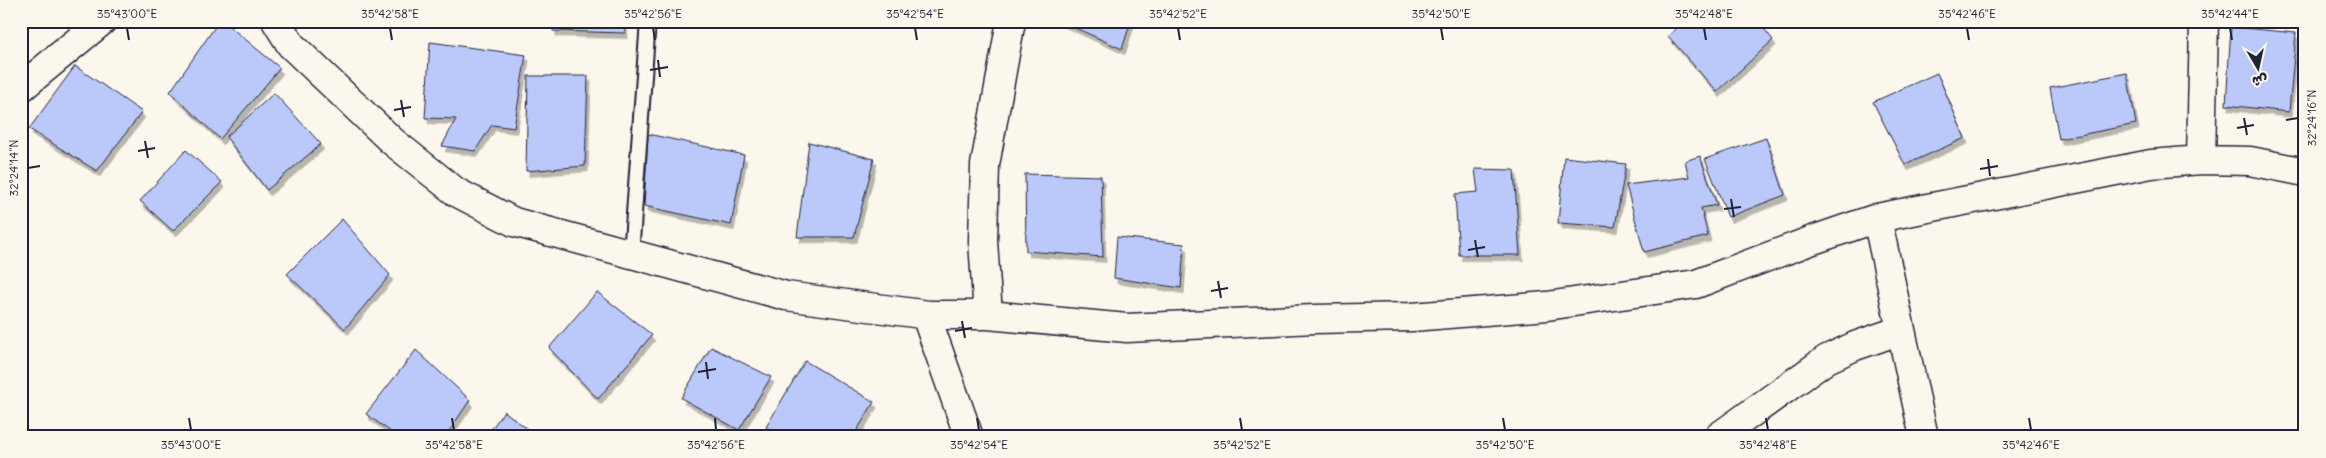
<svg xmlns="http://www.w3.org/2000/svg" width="2326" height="458" viewBox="0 0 2326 458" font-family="Delius,'Playpen Sans Arabic',sans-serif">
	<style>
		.building { fill: #bbc9fa; stroke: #22223b; filter: url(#shadow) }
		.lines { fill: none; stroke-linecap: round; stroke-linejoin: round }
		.service-casing { stroke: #22223b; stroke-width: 18 }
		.minor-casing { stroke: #22223b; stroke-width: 31 }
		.service { stroke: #fbf7ec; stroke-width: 14 }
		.minor { stroke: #fbf7ec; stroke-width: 28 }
		.ticks { fill: none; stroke: #22223b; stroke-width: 2 }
		.neatline { fill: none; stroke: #22223b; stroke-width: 2 }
		.ticks-label { font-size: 12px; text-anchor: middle; fill: #22223b }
	</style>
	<defs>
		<filter id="shadow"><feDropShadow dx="3" dy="5.5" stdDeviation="0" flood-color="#0004"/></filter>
	</defs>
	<rect width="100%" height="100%" fill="#fbf7ec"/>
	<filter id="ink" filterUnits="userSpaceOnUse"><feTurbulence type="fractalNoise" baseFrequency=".02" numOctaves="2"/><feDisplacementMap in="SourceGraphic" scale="10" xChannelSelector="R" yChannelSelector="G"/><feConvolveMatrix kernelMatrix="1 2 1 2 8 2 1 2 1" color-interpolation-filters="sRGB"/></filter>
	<g filter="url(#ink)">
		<path class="building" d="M219,21H223L280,68L220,139L170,92Z
			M553,21H624L625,33L553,31Z
			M1060,21H1131L1122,49Z
			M1685,21H1758L1773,40L1717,92L1668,36Z
			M2231,27L2296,33L2289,112L2226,105Z
			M430,42L526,55L514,128L492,125L475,151L442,146L456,119L425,118Z
			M75,66L142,112L97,171L29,129Z
			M1937,73L1965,138L1905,165L1873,102Z
			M2127,73L2136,124L2059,139L2050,88Z
			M528,76H588L585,166L526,171Z
			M274,93L321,144L267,190L226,137Z
			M648,134L744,155L731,225L644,206Z
			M1766,138L1785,195L1728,217L1705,159Z
			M809,142L874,159L854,237H797Z
			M186,150L222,182L173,231L140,201Z
			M1700,156L1717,205L1701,208L1708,236L1644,252L1626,185L1689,177L1685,161Z
			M1564,157L1626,164L1615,227L1558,223Z
			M1475,169L1514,170L1520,255H1459L1455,194L1478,192Z
			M1025,174L1101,176L1103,257L1026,251Z
			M342,219L390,275L345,329L287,274Z
			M1117,237L1184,244L1181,288L1114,278Z
			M597,292L652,335L598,399L549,348Z
			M711,347L771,377L739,430L681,398Z
			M416,350L470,400L445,437H398L366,414Z
			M805,361L874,402L853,437H783L766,427Z
			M504,411L538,437H486Z"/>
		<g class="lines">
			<g class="service-casing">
				<path id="service" d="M631,255L648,21"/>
			</g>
			<g class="minor-casing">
				<path id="minor" d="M276,21L291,45L392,141L456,192L514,222L786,296L929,315H988L1127,328L1314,319L1412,317L1547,306L1696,284L1810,241L1877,218L2151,164L2201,160L2250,161L2305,172
					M21,88L102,21
					M2201,160L2204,21
					M1877,218L1924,437
					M929,315V324L969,437
					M988,315L983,241L985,165L1011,21
					M1718,437L1827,359L1855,346L1901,330"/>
			</g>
			<use href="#service" class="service"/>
			<use href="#minor" class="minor"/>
		</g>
	</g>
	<path class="ticks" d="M127,28L129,40M390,28L392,40M653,28L655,40M915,28L917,40M1178,28L1180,40M1441,28L1443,40M1704,28L1706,40M1967,28L1969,40M2230,28L2232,40M658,60L660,77M650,70L668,67M401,100L404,117M394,110L411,107M2244,118L2247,135M2286,120L2298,118M2237,128L2254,125M145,141L148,158M138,151L155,148M1988,159L1990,176M28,168L40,166M1980,169L1998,166M1731,199L1734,217M1724,209L1741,207M1475,240L1478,257M1468,250L1485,247M1218,281L1221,298M1211,291L1228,288M962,321L965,338M955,331L972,328M706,362L708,379M698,372L716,369M189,418L191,430M452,418L454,430M715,418L716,430M977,418L979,430M1240,418L1242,430M1503,418L1505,430M1766,418L1768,430M2029,418L2031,430"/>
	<rect width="2326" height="458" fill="none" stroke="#fbf7ec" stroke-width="55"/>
	<g transform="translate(2258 68) rotate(171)" stroke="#fbf7ec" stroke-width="4" paint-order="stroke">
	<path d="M0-4L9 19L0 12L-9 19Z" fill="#22223b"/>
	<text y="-8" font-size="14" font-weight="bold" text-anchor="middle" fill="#22223b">ش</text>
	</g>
	<rect x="28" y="28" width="2270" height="402" class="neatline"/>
	<g class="ticks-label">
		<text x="127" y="18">35°43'00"E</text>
		<text x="390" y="18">35°42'58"E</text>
		<text x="653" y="18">35°42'56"E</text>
		<text x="915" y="18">35°42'54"E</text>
		<text x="1178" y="18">35°42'52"E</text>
		<text x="1441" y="18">35°42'50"E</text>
		<text x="1704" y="18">35°42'48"E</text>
		<text x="1967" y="18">35°42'46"E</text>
		<text x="2230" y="18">35°42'44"E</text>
		<text transform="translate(2312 118) rotate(-90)" y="4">32°24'16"N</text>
		<text transform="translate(14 168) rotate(-90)" y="4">32°24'14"N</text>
		<text x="191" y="449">35°43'00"E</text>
		<text x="454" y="449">35°42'58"E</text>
		<text x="716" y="449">35°42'56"E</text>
		<text x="979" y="449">35°42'54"E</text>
		<text x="1242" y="449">35°42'52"E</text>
		<text x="1505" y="449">35°42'50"E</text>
		<text x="1768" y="449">35°42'48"E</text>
		<text x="2031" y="449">35°42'46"E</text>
	</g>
</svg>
